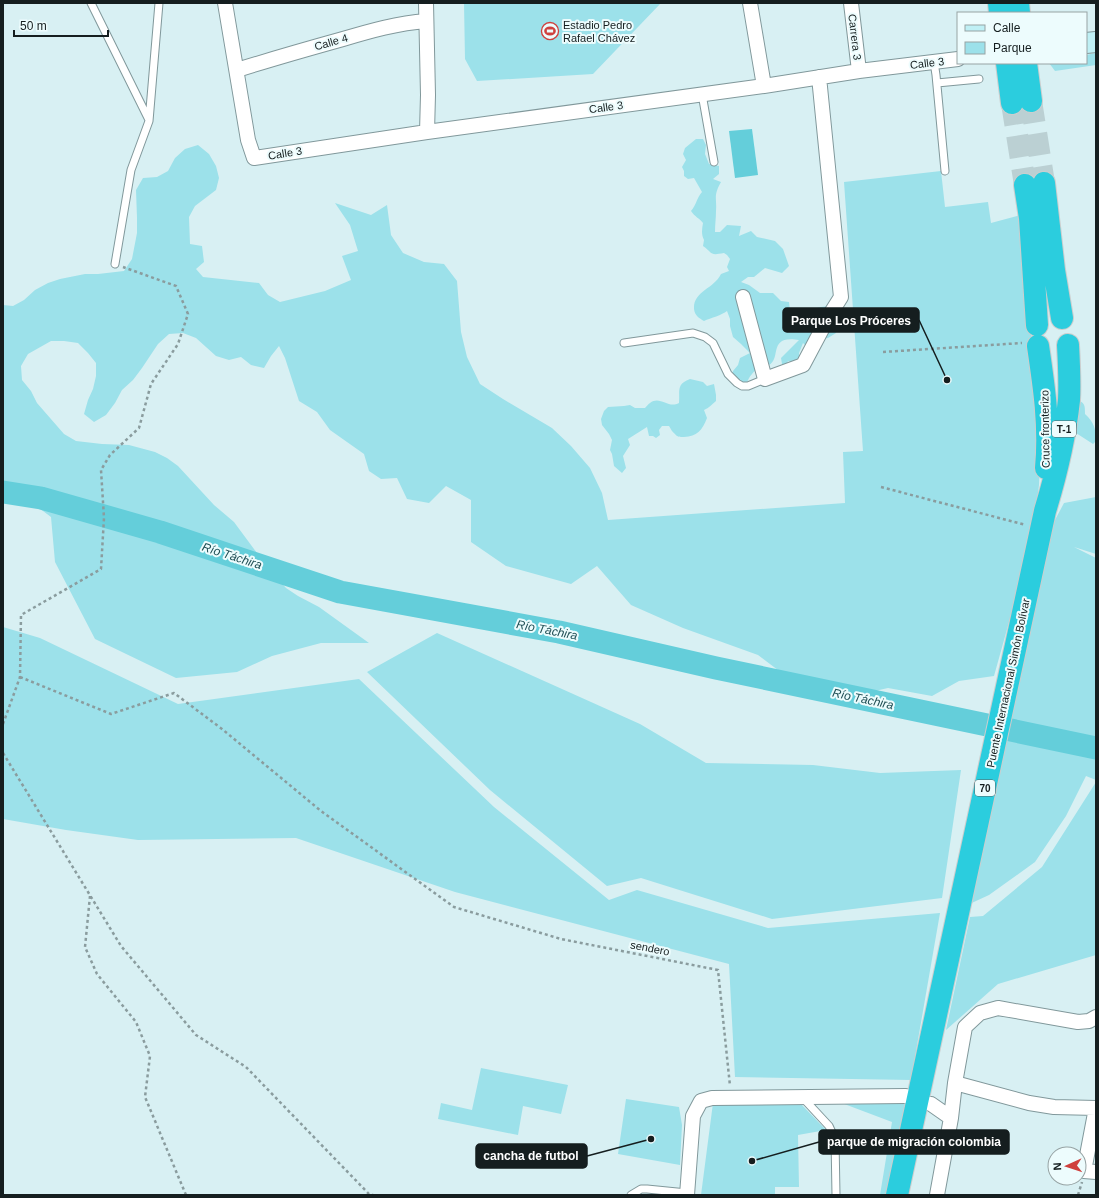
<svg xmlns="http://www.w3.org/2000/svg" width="1099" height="1198" viewBox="0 0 1099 1198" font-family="Arial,sans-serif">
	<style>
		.green { fill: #9ce1ea }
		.water { fill: #64ceda }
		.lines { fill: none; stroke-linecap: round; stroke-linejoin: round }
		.river { stroke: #64ceda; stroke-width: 23 }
		.highway-tunnel { stroke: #bbd0d3; stroke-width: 22; stroke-dasharray: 22 11; stroke-linecap: butt }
		.lane-casing { stroke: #81989b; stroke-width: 9 }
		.street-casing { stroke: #81989b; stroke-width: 16 }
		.secondary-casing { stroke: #81989b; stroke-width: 22 }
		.highway-casing { stroke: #cccece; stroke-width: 24 }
		.path { stroke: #8a9c9e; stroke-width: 2.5; stroke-dasharray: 3 3; stroke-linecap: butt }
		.lane { stroke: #fff; stroke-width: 7 }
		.street { stroke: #fff; stroke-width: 14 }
		.secondary { stroke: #bff0f5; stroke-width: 20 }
		.highway { stroke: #2bcdde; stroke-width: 22 }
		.labels { text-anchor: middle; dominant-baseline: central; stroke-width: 4; stroke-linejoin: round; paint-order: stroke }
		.shield { fill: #edfcfd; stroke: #566162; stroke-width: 1 }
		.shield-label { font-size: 10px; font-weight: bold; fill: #151e1f }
		.poi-label { font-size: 11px; fill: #151e1f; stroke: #edfcfd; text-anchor: start }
		.street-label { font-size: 11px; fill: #151e1f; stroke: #edfcfd }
		.water-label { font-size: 12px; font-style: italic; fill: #215056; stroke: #edfcfd }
		.leader { fill: none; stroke: #151e1f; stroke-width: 1.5 }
		.callout-dot { fill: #151e1f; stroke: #edfcfd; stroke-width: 1.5 }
		.callout { fill: #151e1f; stroke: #151e1f; stroke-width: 1.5 }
		.callout-label { font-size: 12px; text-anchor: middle; font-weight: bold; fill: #fff }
	</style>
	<rect width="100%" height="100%" fill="#d8f0f3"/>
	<path class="green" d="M464,3H661L593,74L477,81L465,59Z
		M1096,53V65L1055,71L1049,63H1086V55Z
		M696,139H703L706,145L705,154L709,164L719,166V174L713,179L721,182C713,196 717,198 716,211C716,218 715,224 715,232H720L727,225L741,226L739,236L751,231L757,237L775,241L783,249L789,266L782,273L765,268L754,277H748L741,282L749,285L760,293H773L781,301L789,302L790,311L798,313V322L805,324L808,319V310L821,307L829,306L837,322L836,333L828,338L821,339L806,346L803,343L799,353V362H792L788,361L785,367L782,364L781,358L799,340C767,335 782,358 769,365C767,367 762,366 759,367C757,370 754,371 752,374C746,381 750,382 740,386L732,381L733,371L738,365L740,358L750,353L741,344L733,337L730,326V319L727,311C722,315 711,318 704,321C699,318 695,316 694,309C693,291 714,289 721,274L729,271L727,267L730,259L727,255L724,253C709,256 713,253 703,246L704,240C701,234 702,229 703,223C699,218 695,217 691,211C697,204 696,199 702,192L694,178L688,179L684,176V171L682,167L686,160L683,154L685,148Z
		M198,145L209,154L216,166L219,178L216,190L195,206L189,217L190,244L202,246L204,262L196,269L203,277L259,283L268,295L280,302L325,291L351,280L342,256L358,251L350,225L335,203L371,215L387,205L391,235L403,253L424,262L444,264L457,281L461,332L467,357L480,384L503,399L552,428L571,446L590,468L602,493L608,520L845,503L843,452L863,451L844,182L941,171L945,207L988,202L991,223L1024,214L1031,333L1041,440L1039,485L1036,509L1021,579L994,676L959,681L932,696L888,688L839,699L807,692L758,655L683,628L631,605L597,566L571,584L506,566L471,542V500L446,486L429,503L407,499L397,478L381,479L369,471L364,454L330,430L317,412L299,401L285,358L279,346L271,356L264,368L251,365L241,357L229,360L216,356L196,338L183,333L169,334L158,344L142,368L133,380L122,390L115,403L106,415L94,422L84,414L88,400L93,389L96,376V363L88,353L78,343L64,341H51L28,354L21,366L22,380L31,391L37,403L64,434L76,441L102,444L129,445L155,452L167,458L178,466L214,505L234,522L268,568L286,588L298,596L319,607L369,643H321L272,656L237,672L176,678L95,639L55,562L51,517L3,481V305L13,306L24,300L35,290L48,283L60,279L85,274H98L124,271L132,259L137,233V218L136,190L143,178L157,177L168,171L175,158L185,149Z
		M690,379L703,382L707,386L714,384L716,395V401C712,404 709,408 704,410L707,418C702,431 697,436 684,437C680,437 677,437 675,434C672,432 671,429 669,426H662L659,430L660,435L656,438L653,436H649L647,427L628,439L630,445L623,456L626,468L622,473L614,466L612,454L610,450L612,440L609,434L602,425L601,419L604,411L608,407L624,406L630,405L635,408H645C647,406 648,404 650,403C660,395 668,409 679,403C680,391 676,384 690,379Z
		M1076,400C1085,402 1085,405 1085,414C1094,422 1096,429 1096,441L1093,444L1076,433L1067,434Z
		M1096,497V554L1074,547L1096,558V780L1086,776L1066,816L1035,862L989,895L963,907L1046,537L1064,503Z
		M3,627L40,638L178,704L359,679L494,807L609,900L637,890L768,928L940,913L911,1080L735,1077L729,964L455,892L296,838L138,840L66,830L3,819Z
		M437,633L640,724L706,763L813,765L880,773L961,770L942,898L772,919L641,878L607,886L490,790L367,672Z
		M1096,782V955L998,984L946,1030L970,917L983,916L1042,867Z
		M481,1068L568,1085L561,1114L523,1106L518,1135L438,1119L441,1103L472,1110Z
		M626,1099L679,1107L682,1125L680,1165L618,1154Z
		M908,1100L890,1195H880L892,1122L839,1102Z
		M799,1102L826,1130L798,1135L799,1187H775V1195H701L713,1103Z"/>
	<path class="water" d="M752,129L758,175L735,178L729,131Z"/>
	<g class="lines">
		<path class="river" d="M3,492L41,498L160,532L340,592L559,632L716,668L1096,748"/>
		<path class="highway-tunnel" d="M1031,101L1044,183
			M1012,103L1025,185"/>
		<g class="lane-casing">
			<path id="lane" d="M91,3L149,120
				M934,62L936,75L945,171
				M937,83L979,79
				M702,94L714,162
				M115,264L131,170L149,121L159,3
				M624,343L693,333L705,337L713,343L728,374L737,383L742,386H748L765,379
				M803,1098L829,1126L835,1139L836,1195
				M631,1195L641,1189H647L687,1193"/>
		</g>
		<g class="street-casing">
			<path id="street" d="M225,3L248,140L254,158L427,132L764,86L859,71L958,59
				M426,3L428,95L427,132
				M750,3L764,86
				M851,3L859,71
				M237,70C272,59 307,49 343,39C370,31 398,23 426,21
				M743,297L765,379L803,365L829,316L841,297L819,77
				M955,1083L1029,1103L1054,1107L1096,1108L1084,1171L1096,1172
				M931,1104L951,1118
				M687,1195L693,1116L701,1101L712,1098L906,1096
				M937,1195L951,1118L955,1083L965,1027L980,1013L998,1008L1078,1022L1089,1021L1096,1017"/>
		</g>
		<g class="secondary-casing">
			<path id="secondary" d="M1086,43L1096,42"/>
		</g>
		<g class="highway-casing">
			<path id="highway" d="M999,3L1000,13
				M1018,3L1019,13
				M1007,63L1012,103
				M1026,63L1031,101
				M1044,183L1054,270L1062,318
				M1025,185L1030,218L1037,325
				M1038,346C1044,386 1050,427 1046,468
				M897,1195L1045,511C1056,475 1065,438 1069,400C1070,382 1069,363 1068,345"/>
		</g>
		<path class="path" d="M883,352L1022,343
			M881,487L1026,525
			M20,677L111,714L174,693L222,729L321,811L454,907L561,939L718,970L730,1086
			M3,724L20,677L21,615L101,569L104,518L101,470L110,455L139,428L151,384L178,344L188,314L176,286L123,267
			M3,753L121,946L196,1035L246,1067L369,1194L373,1195
			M90,896L85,947L97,974L136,1022L150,1056L145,1097L186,1195
			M1078,1195L1082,1182"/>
		<use href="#lane" class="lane"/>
		<use href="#street" class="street"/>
		<use href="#secondary" class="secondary"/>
		<use href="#highway" class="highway"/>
	</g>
	<defs>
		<g id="stadium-ring" transform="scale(0.9)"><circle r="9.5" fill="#edfcfd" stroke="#cf403d" stroke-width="1.5"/><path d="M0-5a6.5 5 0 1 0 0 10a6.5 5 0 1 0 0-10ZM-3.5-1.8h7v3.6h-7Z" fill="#cf403d"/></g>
	</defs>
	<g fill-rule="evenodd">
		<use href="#stadium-ring" x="550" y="31"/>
	</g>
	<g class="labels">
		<g class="shield">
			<rect x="1052" y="421" width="24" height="16" rx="3"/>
			<rect x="975" y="780" width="20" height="16" rx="3"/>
		</g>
		<g class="shield-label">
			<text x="1064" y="429">T-1</text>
			<text x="985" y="788">70</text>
		</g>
		<g class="poi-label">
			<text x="563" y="25">Estadio Pedro<tspan x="563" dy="13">Rafael Chávez</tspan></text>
		</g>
		<g class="street-label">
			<text transform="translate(855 37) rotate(83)">Carrera 3</text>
			<text transform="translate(331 42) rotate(-16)">Calle 4</text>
			<text transform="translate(927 63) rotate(-7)">Calle 3</text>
			<text transform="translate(606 107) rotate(-8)">Calle 3</text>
			<text transform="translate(285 153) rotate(-9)">Calle 3</text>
			<text transform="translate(1045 429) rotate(-91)">Cruce fronterizo</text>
			<text transform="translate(1008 683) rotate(-78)">Puente Internacional Simón Bolívar</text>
			<text transform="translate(650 948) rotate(11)">sendero</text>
		</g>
		<g class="water-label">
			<text transform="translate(232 556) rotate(18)">Río Táchira</text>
			<text transform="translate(547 630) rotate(11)">Río Táchira</text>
			<text transform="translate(863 699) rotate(12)">Río Táchira</text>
		</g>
	</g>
	<path class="leader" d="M947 380L919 320M752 1161L819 1142M651 1139L587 1156"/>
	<g class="callout-dot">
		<circle cx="947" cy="380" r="4"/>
		<circle cx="752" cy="1161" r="4"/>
		<circle cx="651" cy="1139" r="4"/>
	</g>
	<g class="callout">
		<rect x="783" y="308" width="136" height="24" rx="4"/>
		<rect x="819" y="1130" width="190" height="24" rx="4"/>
		<rect x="476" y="1144" width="111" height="24" rx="4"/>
	</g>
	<g class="callout-label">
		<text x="851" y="325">Parque Los Próceres</text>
		<text x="914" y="1146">parque de migración colombia</text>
		<text x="531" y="1160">cancha de futbol</text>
	</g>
	<rect width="1099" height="1198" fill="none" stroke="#151e1f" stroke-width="8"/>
	<rect x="957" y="12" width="130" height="52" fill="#edfcfd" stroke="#97a3a4"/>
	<rect x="965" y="25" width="20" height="6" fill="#bff0f5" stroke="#97a3a4"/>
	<text x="993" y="32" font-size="12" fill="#151e1f">Calle</text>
	<rect x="965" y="42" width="20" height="12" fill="#9ce1ea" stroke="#97a3a4"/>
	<text x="993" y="52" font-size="12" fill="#151e1f">Parque</text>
	<g transform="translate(1067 1166) rotate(267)"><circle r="19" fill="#edfcfd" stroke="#97a3a4"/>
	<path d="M0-3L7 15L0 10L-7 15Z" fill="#cf403d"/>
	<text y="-6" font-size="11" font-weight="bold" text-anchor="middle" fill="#151e1f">N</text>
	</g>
	<path d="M14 30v6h94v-6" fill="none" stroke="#151e1f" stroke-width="2"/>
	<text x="20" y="30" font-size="12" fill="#151e1f" stroke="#edfcfd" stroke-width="3" paint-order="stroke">50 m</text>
</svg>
